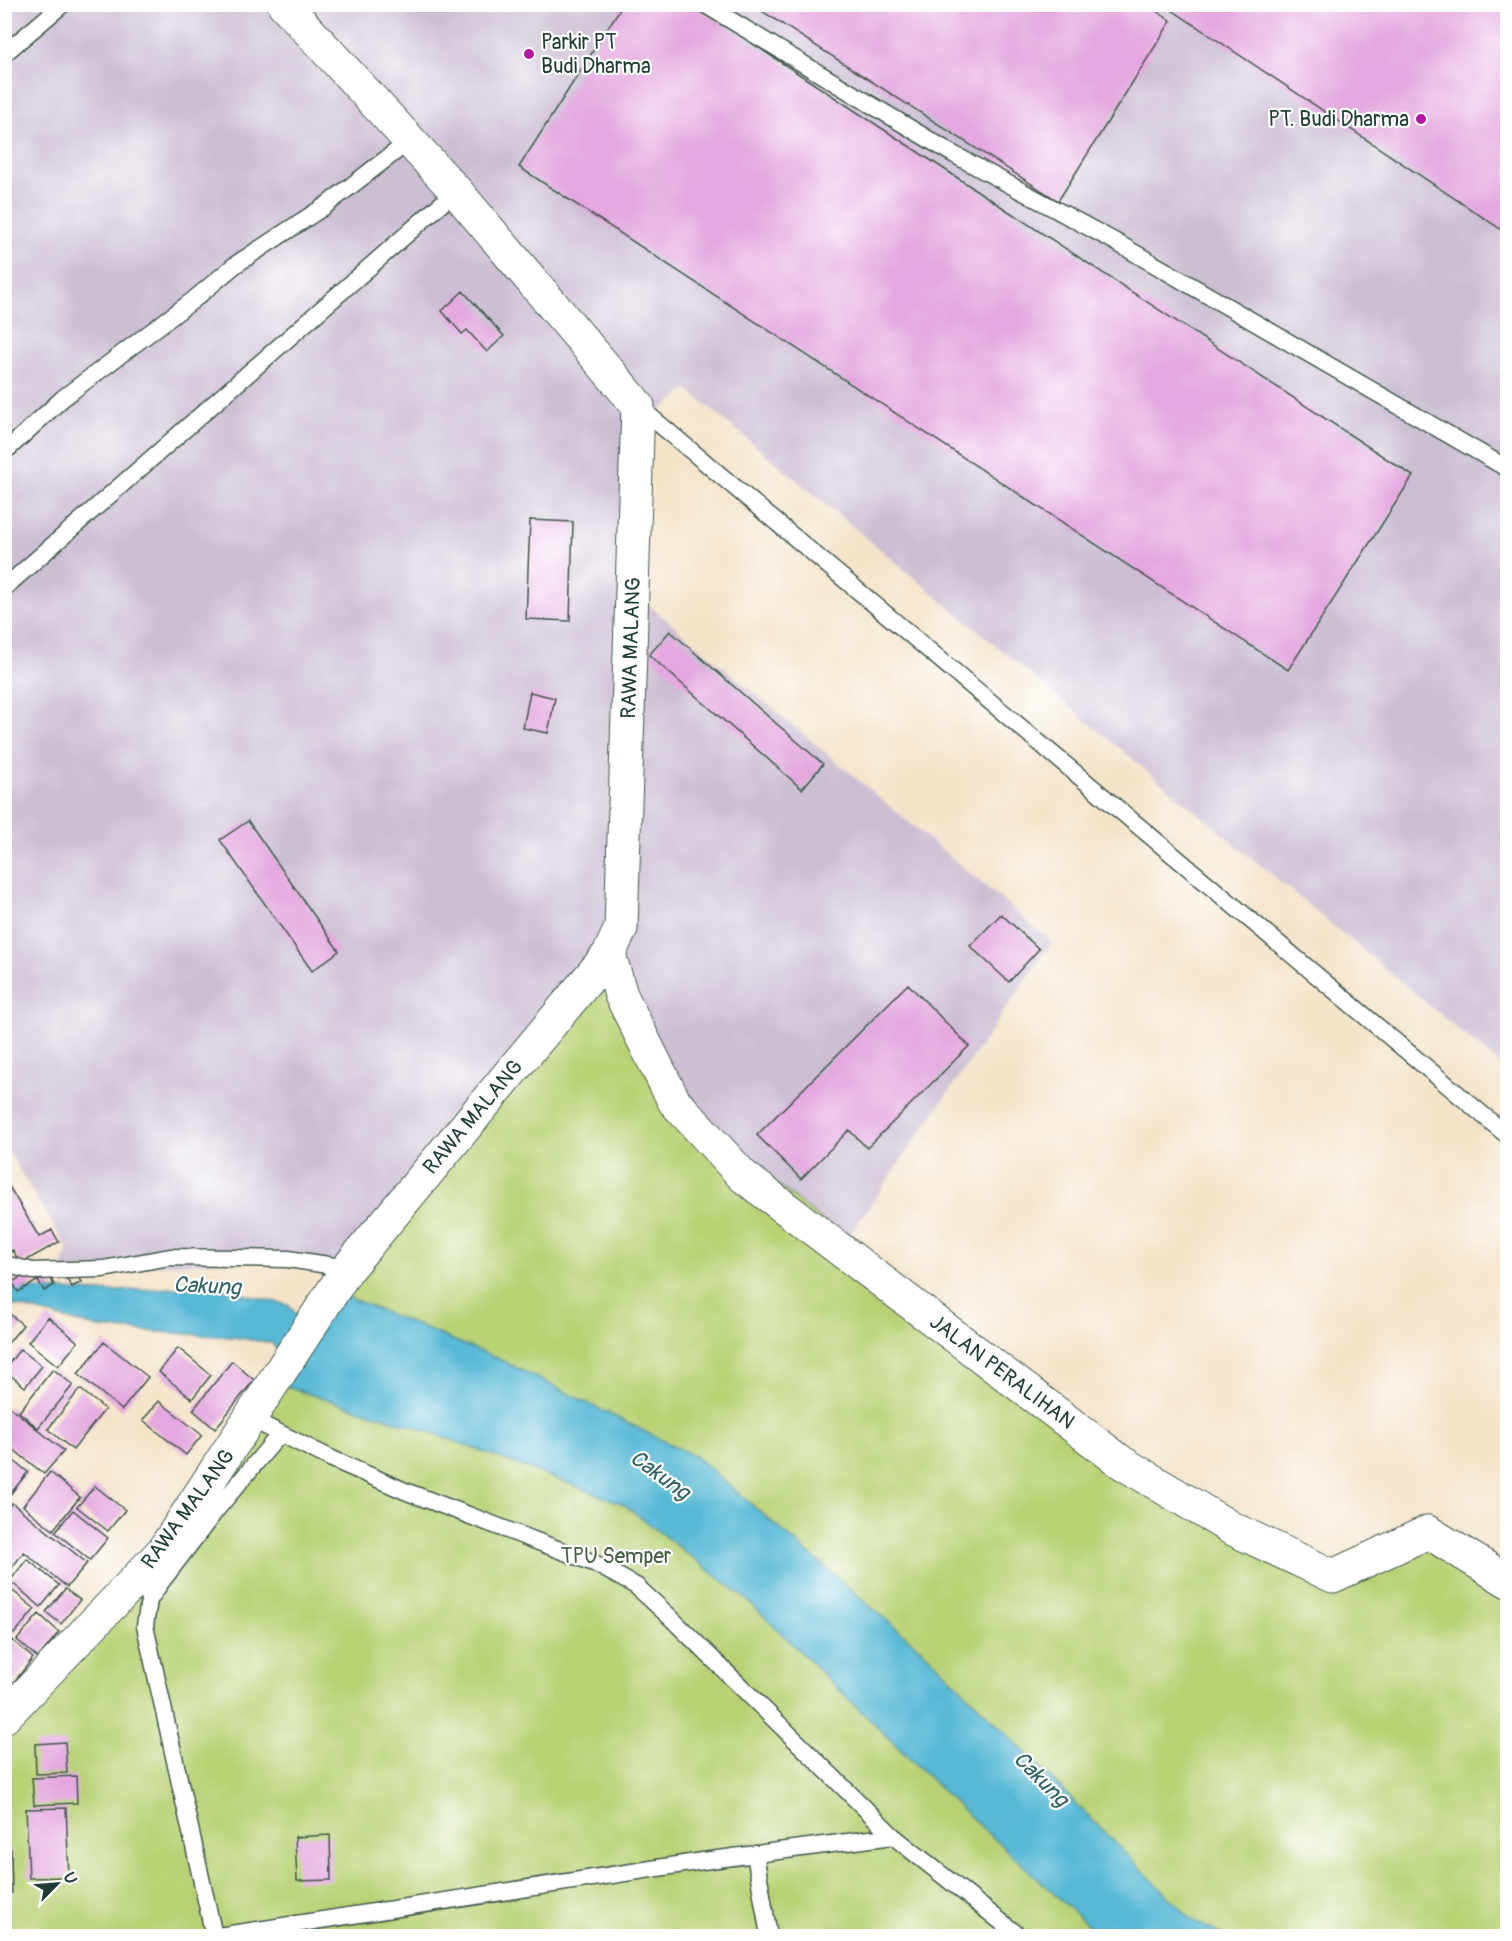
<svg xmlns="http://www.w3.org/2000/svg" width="1512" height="1941" viewBox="0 0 1512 1941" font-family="Pangolin,sans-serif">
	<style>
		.industrial { fill: #ccbfd4 }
		.green { fill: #b9d175; stroke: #6c8754; stroke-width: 1.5 }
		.water { fill: #58b9d6; stroke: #3c7b85; stroke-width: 1.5 }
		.building { fill: #e4a7df }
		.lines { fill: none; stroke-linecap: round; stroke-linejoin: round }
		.service-casing { stroke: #3f564a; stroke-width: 19 }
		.minor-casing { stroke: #3f564a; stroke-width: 35 }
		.service { stroke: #fff; stroke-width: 16 }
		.minor { stroke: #fff; stroke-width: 33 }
		.poi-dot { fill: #b5179e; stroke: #fff; stroke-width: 2 }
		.labels { text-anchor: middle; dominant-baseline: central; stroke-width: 4.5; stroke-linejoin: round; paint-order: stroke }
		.poi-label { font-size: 21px; fill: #1f3d34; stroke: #fff; text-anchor: start }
		.street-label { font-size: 21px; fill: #1f3d34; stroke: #fff }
		.park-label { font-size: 21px; fill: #466244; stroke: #fff }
		.water-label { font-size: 22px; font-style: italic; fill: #306265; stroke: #fff }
	</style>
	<rect width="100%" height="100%" fill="#fff"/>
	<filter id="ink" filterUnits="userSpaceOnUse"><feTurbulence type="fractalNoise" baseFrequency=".0167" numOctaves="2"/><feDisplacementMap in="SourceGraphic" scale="12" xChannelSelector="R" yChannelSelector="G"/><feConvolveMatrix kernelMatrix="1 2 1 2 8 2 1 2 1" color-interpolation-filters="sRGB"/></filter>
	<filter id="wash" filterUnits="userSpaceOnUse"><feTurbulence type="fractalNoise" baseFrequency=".008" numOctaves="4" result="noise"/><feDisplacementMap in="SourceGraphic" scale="24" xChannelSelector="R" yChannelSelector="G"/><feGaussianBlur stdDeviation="1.35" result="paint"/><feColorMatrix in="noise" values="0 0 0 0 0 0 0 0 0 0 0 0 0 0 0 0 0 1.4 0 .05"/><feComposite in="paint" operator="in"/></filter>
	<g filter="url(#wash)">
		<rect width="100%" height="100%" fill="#f4e4ca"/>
		<path class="industrial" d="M4,5H1507V1070L687,389L638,428L626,586L1052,942L840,1249L348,1268L278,1259L61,1270L68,1250L4,1144Z"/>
		<path class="green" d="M609,954L674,1101L1121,1462L1333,1576L1428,1532L1507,1581V1936H5L4,1713L163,1551L274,1383Z"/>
		<path class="water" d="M4,1285L16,1288L100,1292L210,1286L288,1305L304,1323L284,1360L272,1343L233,1337L100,1328L5,1303Z
			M333,1291L499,1359L696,1457L931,1658L1192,1920L1224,1936H1100L954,1802L745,1598L623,1504L425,1430L274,1383Z"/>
		<g id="blocks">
			<path class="building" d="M623,4H692L1413,476L1288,670L519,167Z
				M751,4H1146L1171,21L1058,201Z
				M1163,4H1508V234Z
				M463,291L504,336L487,352L467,330L462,334L442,311Z
				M530,520L573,522L570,621L526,619Z
				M670,631L823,764L802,789L649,655Z
				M530,692L555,698L548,733L523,728Z
				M248,821L339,951L312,971L220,840Z
				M1001,914L1039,949L1009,982L970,946Z
				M908,984L969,1046L867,1148L849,1130L801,1179L757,1135Z
				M4,1178L39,1237L52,1230L59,1242L20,1264L13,1250L4,1254Z
				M32,1271L37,1281L18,1292L12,1282Z
				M76,1272L82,1282L72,1287L66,1278Z
				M49,1275L54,1285L44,1291L38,1281Z
				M4,1309L23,1325L4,1348Z
				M48,1317L78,1342L58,1366L28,1342Z
				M104,1342L148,1377L122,1410L78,1374Z
				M178,1348L211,1375L192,1399L159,1372Z
				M20,1349L42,1366L25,1387L4,1370Z
				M232,1361L254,1380L215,1429L193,1410Z
				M53,1369L73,1385L38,1428L19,1412Z
				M80,1389L105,1409L73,1450L48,1429Z
				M159,1401L202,1435L186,1455L143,1420Z
				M10,1407L64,1451L44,1474L4,1442V1413Z
				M4,1453L28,1472L4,1502Z
				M50,1472L80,1497L53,1530L23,1506Z
				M95,1486L125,1510L108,1531L77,1507Z
				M12,1503L87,1563L67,1587L24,1552L10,1570L4,1566V1512Z
				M73,1510L108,1538L90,1560L55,1532Z
				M27,1559L59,1585L41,1607L10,1581Z
				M7,1586L35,1609L14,1634L4,1626V1589Z
				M65,1589L80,1600L61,1624L46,1612Z
				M39,1614L59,1632L38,1658L17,1640Z
				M12,1640L33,1658L10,1687L4,1683V1649Z
				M65,1742L67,1773L36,1774L35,1744Z
				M76,1776L77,1803L34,1805L32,1778Z
				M66,1808L69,1877L29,1878L26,1809Z
				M330,1835L331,1880L297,1881L295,1837Z
				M4,1849H11L12,1893H4Z"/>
		</g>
	</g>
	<g filter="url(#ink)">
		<use href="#blocks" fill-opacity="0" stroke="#3f564a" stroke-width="1.5"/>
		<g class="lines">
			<g class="service-casing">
				<path id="service" d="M704,4L953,154L1114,241L1508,469
					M4,54L63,4
					M639,407L1508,1136
					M9,448L63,398L192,301L235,265L325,206L408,142
					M4,588L456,191
					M4,1264L33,1271L103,1269L170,1257L288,1259L348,1268
					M251,1419L332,1459L405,1491L594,1563L636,1586L670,1617L893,1836L1019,1936
					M755,1854L769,1936
					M214,1936L145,1626L149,1600L159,1585L217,1509L280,1434
					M218,1936L703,1861L893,1836"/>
			</g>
			<g class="minor-casing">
				<path id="minor" d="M609,954L621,995L674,1101L743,1176L1121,1462L1231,1528L1333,1576L1428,1532L1508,1581
					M4,1717L163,1551L348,1268L609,954L621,928L638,406L456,191L284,4"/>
			</g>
			<use href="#service" class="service"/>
			<use href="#minor" class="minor"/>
		</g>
	</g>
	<g class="poi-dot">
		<circle cx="529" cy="54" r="6"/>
		<circle cx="1421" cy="119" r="6"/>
	</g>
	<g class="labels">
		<g class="poi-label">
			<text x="541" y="42">Parkir PT<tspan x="541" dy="24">Budi Dharma</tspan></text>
			<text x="1409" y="119" text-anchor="end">PT. Budi Dharma</text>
		</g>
		<g class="street-label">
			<text transform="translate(631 648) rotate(-88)">RAWA MALANG</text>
			<text transform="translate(473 1117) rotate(-50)">RAWA MALANG</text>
			<text transform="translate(1002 1372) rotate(37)">JALAN PERALIHAN</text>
			<text transform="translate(188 1509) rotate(-54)">RAWA MALANG</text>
		</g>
		<g class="park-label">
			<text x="616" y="1556">TPU Semper</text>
		</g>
		<g class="water-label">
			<text transform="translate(207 1286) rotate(3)">Cakung</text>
			<text transform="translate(660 1475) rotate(36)">Cakung</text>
			<text transform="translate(1041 1779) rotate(45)">Cakung</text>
		</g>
	</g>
	<rect width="1512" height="1941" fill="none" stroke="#fff" stroke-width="24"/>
	<g transform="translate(57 1884) rotate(65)" stroke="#ffffff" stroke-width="4.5" paint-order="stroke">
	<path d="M0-4.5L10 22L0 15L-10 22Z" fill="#1f3d34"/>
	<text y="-9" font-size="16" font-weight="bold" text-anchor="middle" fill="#1f3d34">U</text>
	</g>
</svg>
